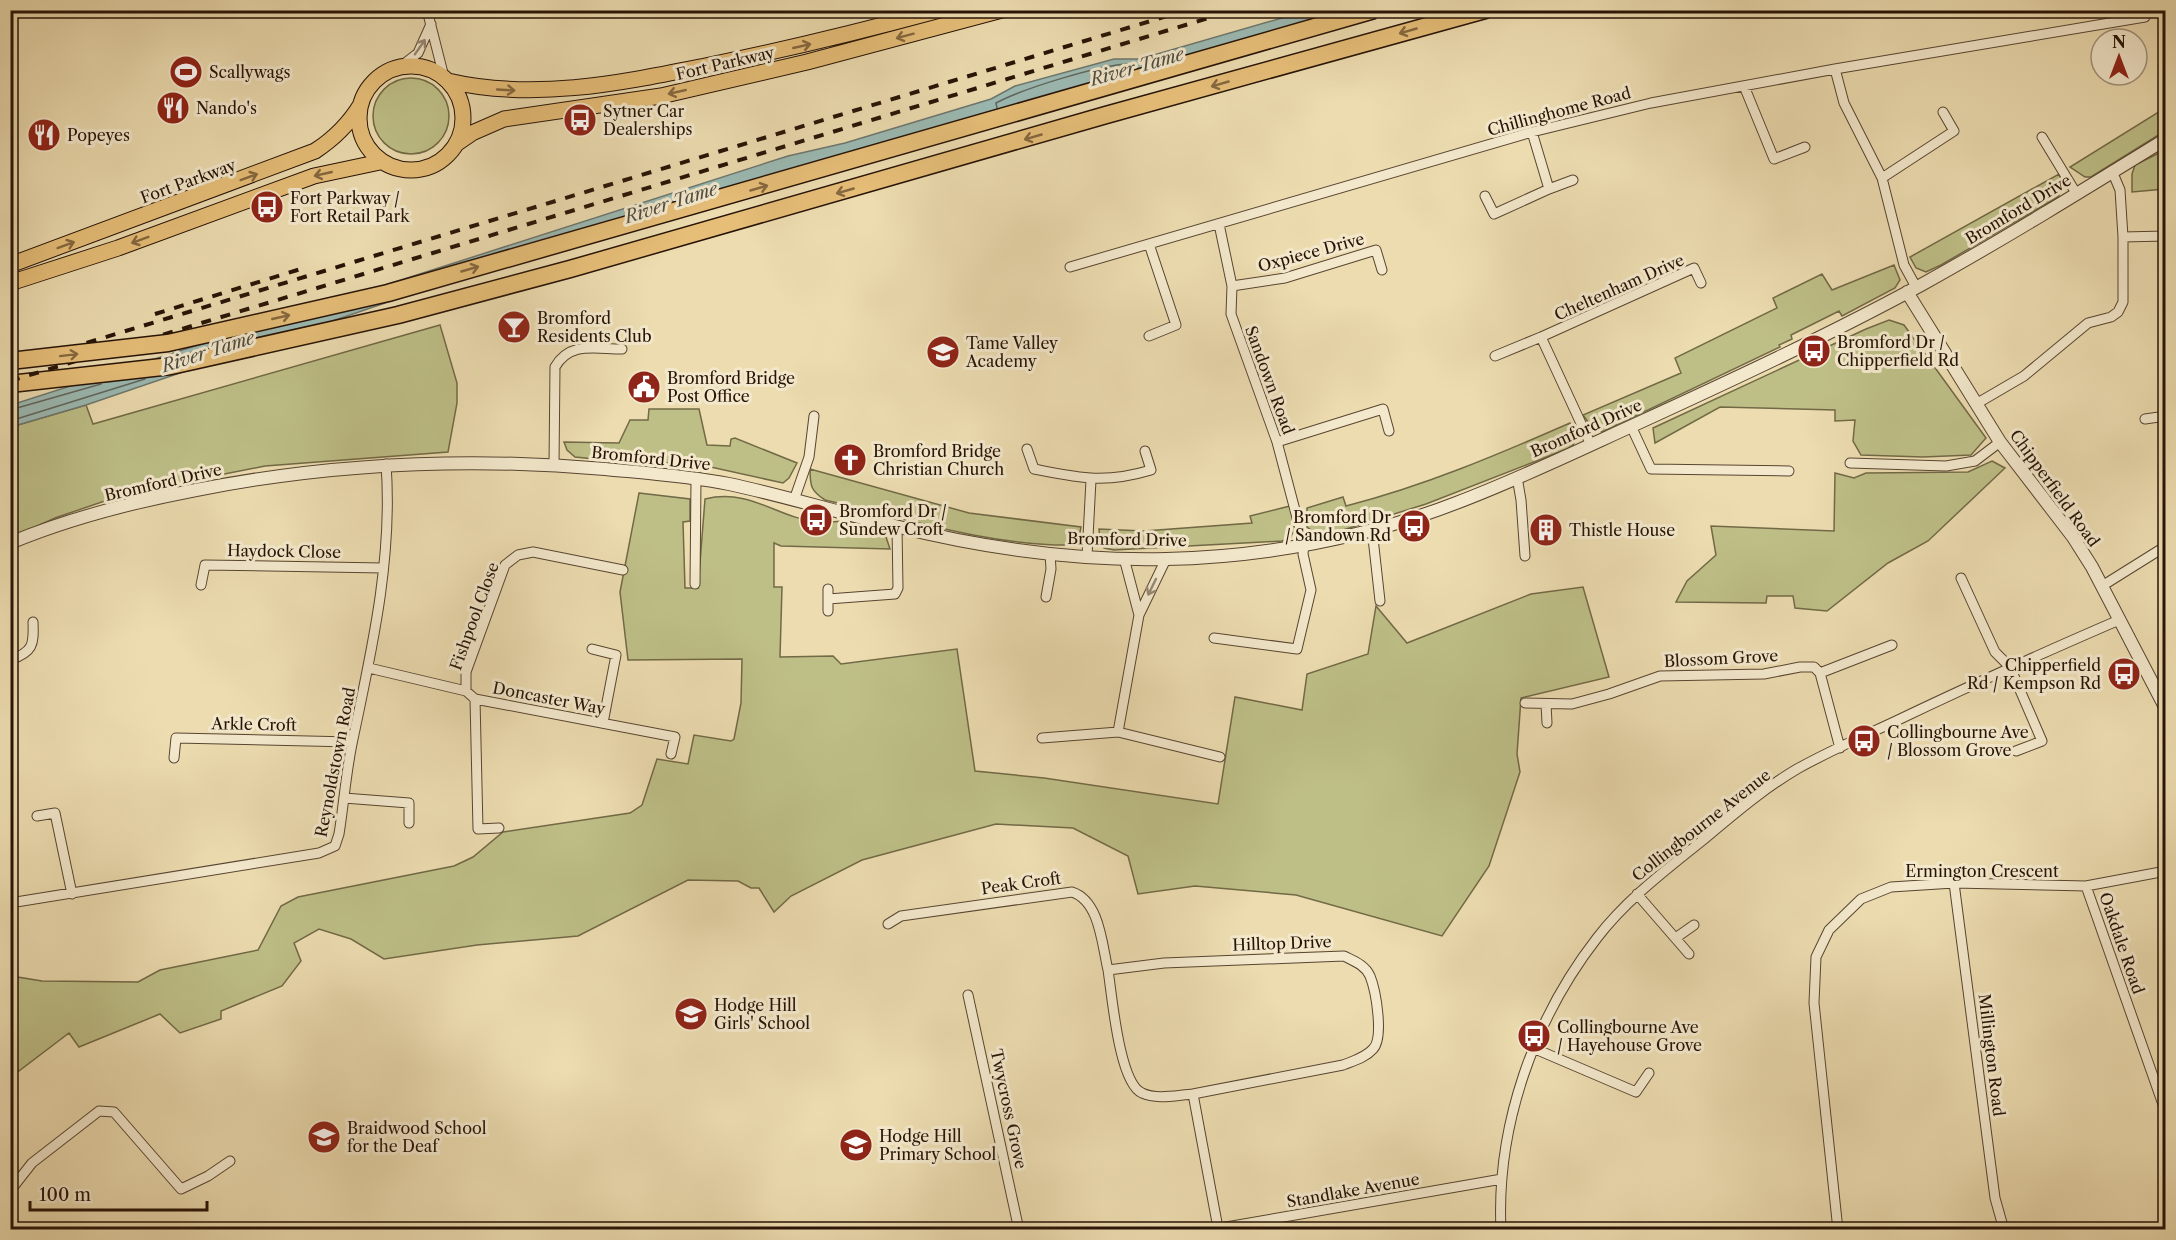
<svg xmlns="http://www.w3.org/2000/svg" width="2176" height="1240" viewBox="0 0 2176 1240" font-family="'Libre Caslon Text',serif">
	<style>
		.green { fill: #bebf87; stroke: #726946; stroke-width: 1.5 }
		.water { fill: #9bbab4; stroke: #6c776e; stroke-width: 1.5 }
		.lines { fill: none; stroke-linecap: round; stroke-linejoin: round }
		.shore { stroke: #60665d; stroke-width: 1.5 }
		.minor-casing { stroke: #584530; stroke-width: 11 }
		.tertiary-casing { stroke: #584530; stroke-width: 14 }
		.primary-casing { stroke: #261306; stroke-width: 17 }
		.motorway-casing { stroke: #261306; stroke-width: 19 }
		.minor { stroke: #f3e8cc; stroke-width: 9 }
		.tertiary { stroke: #f3e8cc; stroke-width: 12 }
		.primary { stroke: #e6be78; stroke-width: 15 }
		.motorway { stroke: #e6be78; stroke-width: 16 }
		.rail { stroke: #261306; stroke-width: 4; stroke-dasharray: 10 10; stroke-linecap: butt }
		.motorway-bridge-casing { stroke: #261306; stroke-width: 19; stroke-linecap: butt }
		.motorway-bridge { stroke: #e6be78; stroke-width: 16 }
		.oneway { stroke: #86683f }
		.oneway2 { stroke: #978873 }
		.labels { text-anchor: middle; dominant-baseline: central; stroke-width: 6; stroke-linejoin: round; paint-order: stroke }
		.street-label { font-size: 16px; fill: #261306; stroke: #f3e8cc }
		.poi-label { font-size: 16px; fill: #261306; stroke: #f3e8cc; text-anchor: start }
		.water-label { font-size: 18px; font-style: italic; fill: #4f4d43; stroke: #f3e8cc }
	</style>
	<rect width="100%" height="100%" fill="#ecdcb0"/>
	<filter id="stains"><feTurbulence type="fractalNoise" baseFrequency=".00333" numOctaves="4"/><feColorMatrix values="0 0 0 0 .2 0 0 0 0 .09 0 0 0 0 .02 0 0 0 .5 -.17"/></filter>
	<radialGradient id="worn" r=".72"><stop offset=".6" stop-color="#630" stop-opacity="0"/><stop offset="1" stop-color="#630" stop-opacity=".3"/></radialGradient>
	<path class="green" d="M373 116a38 38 0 1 1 76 0a38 38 0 1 1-76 0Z
		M2165,108V131L2091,177H2085L2070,167Z
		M2165,150V189L2132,192V174L2135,165Z
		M2059,174L2063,184L2058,197L1941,265L1926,272L1916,268L1910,257Z
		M1894,265L1900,280L1895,288L1842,316L1839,311L1791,335L1792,339L1779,345L1780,347L1602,432L1593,429L1583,415L1681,373L1675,358L1777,308L1773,298L1822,274L1832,290Z
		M1889,320L1904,325L1986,438L1971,455L1923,457L1861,455L1853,441L1855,420L1835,421V410L1720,407L1655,443L1653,428L1866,329Z
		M440,325L457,383V403L448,452L265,466L128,493L55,518L11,538V427L86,405L93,424Z
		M649,409H699L707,445L730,446L731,439L735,438L797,463L789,478L783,483L688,462L645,464L575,457L567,450L564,442L619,443L630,420H648Z
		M1570,423L1576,437L1573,445L1567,449L1426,504L1327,535H1318L1307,527V508L1343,497L1346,506C1424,486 1497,455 1570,423Z
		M1992,461L2005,468L1928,541L1888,563L1827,611L1795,608L1793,596H1767L1766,603L1676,602L1687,581L1716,555L1711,526L1834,531L1835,473L1854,478L1866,473L1968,472Z
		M810,469L969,513L1081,527L1079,538L1071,545C991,546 903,518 825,500C811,491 810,486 810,469Z
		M639,493L690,499V521L683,522L685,588H698L705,499C751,488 777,518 818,522C827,523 836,521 846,521C858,522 871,525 883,528L890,549L781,546L774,543V587H782L780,657L833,656L841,664L957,649L975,771L1044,778L1218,804L1235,697L1302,710L1307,674L1368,654L1376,606L1407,643L1531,594L1583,587L1609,677L1521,698L1517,754L1520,772L1489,866L1442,936L1296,895L1195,886L1138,894L1128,856L1073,828L996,824L862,860L791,896L774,912L759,888H751L738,881L688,880L578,936L477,945L384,959L351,939L319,929L294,943L301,961L282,986L221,1011V1019L180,1033L160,1014L79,1047L69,1033L11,1077V976L42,981L138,982L160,970L258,950L281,906L298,897L454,866L473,857L503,832L630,813L642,805L657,759L688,764L694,735L731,741L734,739L741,703L742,659L628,660L620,592Z
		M1290,506L1295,529L1290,538L1282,541L1114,550L1104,548L1100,541L1099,529L1144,531L1252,523L1250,516Z"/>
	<path class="water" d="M1306,11H1363L677,207L388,302L86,405L11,427V405L788,156L845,143L991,99L1015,86L1114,59H1140Z"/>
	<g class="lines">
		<path class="shore" d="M997,108L996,103C1022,89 1104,63 1132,64L1134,69
			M10,410L101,384
			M10,421L145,379"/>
		<g class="minor-casing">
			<path id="minor" d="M427,10L444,77
				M400,67L418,53L431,24
				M1835,69L2145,17
				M1744,86L1774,159L1805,147
				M2042,137L2076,193
				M1882,178L1954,131L1943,112
				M1549,189L1573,180
				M1485,196L1494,214L1549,189L1532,132
				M2123,237L2166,236
				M1070,267L1532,132L1651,103L1835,69L1844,103L1882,178L1904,265L1916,287
				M1232,286L1285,278L1376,250L1382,270
				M1149,336L1176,325L1149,244
				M1541,337L1591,445
				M1495,356L1541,337L1694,268L1701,283
				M1976,404L2024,376L2088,323L2111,317L2118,312L2123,302V237L2120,190L2112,171
				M2145,419L2166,416
				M1631,426L1651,469L1789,471
				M1277,442L1383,409L1389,431
				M1027,449L1034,469C1080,478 1104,484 1151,470L1145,451
				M1850,463L1946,466L1975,461L2000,442
				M554,465L555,367C570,341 595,349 622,349
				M1517,477L1521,500L1525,556
				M794,500L809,457L814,416
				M1372,529L1380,601
				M1087,556L1091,480
				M1124,558L1139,615
				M1961,578L1995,652L2010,667L2042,741L2016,751
				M695,584L696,480
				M201,585L205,565L383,568
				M2102,586L2166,546
				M828,589V611
				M1046,597L1051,569L1050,554
				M828,599L895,594L898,588L897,527
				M1214,638L1297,649L1311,590L1303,554L1304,544L1277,442L1231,314L1232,286L1219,224
				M592,649L616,655L603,723
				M10,660C33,652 34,645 33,622
				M369,668L466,691L475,699L675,737L671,754
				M1820,673L1892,645
				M466,691V672L505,565L518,555L533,552L623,570
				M475,699L478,829L499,828
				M1525,703L1572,704L1609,694L1660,676L1764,674L1800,667H1814L1820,673L1840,748
				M1546,704L1547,723
				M1118,732L1139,615L1166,559
				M1042,738L1118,732L1220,757
				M174,758L176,738L352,742
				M344,798L409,803V823
				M37,816L55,813L72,894
				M1954,883L1995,1198L2004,1230
				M2086,886L2166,1113
				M1637,894L1689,954
				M10,903L319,853L335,846L339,834C344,803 346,771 353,739C372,649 393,557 386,464
				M888,924L901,916L1072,892C1100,901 1102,945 1108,970
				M1677,937L1694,925
				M968,995L1019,1230
				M1533,1048L1636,1092L1649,1073
				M1193,1094L1343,1065C1353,1061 1365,1058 1373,1049C1384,1038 1376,991 1370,976C1365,965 1354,961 1344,956L1164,963L1108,970C1112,995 1119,1083 1142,1093C1157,1100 1177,1095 1193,1094L1218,1228
				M10,1191L32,1163L99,1111L114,1112L181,1189L208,1176L230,1161
				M1209,1230L1502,1179
				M1501,1230C1496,1126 1534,1019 1597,938C1627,899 1666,870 1703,840C1733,815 1763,789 1797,769C1829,751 1864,736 1898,720C1971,685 2045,652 2119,620
				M1838,1230L1814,1003L1816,957L1829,930L1861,899L1891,887L1954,883L2086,886L2166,871"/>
		</g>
		<g class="tertiary-casing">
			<path id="tertiary" d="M1907,292L2000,442L2073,537L2092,567L2166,709
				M10,543C70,518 133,502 196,490C332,463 467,457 605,469C646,473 689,476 729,484C785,496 840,513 895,526C983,548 1075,561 1166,559C1263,557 1366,538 1456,503C1517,480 1575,452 1634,425C1730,381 1827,336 1921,285C2004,239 2085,189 2166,139"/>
		</g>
		<g class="primary-casing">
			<path id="primary" d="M359 118a52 52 0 1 1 104 0a52 52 0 1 1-104 0Z
				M448,81C534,101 620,83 705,66C784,50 862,31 940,10
				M456,144L472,133L504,119L661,96L807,62L1002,10
				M10,265L315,151C335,138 349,124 361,104
				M10,283L118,248L314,176L380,162"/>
		</g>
		<g class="motorway-casing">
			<path id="motorway" d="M10,384L171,366L398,315L570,269L1106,115L1485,10"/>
		</g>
		<use href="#minor" class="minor"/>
		<use href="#tertiary" class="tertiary"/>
		<use href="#primary" class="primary"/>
		<use href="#motorway" class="motorway"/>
		<path class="rail" d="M155,314L304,268
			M10,366L1187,10
			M10,381L1235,10"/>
		<g class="motorway-bridge-casing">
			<path id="motorway-bridge" d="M10,361L168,343L388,293L1374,10"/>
		</g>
		<use href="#motorway-bridge" class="motorway-bridge"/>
	</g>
	<defs><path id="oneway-shaft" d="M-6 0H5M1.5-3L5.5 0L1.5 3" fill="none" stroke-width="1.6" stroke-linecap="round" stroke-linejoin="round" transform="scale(1.5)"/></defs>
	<g class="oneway">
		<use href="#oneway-shaft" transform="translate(1408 31) rotate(164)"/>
		<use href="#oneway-shaft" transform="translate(905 36) rotate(165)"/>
		<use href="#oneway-shaft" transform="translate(802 46) rotate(-13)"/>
		<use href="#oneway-shaft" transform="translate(1220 84) rotate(164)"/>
		<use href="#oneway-shaft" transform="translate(506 90) rotate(3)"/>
		<use href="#oneway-shaft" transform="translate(677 92) rotate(167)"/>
		<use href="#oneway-shaft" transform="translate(1033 137) rotate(164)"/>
		<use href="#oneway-shaft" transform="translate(323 174) rotate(167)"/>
		<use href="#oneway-shaft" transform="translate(249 177) rotate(-20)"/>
		<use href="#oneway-shaft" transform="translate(759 188) rotate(-16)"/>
		<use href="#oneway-shaft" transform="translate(845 191) rotate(164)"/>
		<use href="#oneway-shaft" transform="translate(140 240) rotate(160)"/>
		<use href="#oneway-shaft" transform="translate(66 245) rotate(-20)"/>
		<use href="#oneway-shaft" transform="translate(470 269) rotate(-16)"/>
		<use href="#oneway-shaft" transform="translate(281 317) rotate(-13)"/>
		<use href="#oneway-shaft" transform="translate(69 355) rotate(-7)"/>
	</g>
	<g class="oneway2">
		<use href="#oneway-shaft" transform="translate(420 47) rotate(-55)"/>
		<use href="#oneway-shaft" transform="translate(1152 587) rotate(116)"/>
	</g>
	<defs>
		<g id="stadium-disc" transform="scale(1.725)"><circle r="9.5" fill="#8f2418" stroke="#f3e8cc"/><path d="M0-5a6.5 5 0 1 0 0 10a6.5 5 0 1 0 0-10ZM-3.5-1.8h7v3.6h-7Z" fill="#fff"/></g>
		<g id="restaurant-disc" transform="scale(1.725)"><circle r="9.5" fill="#8f2418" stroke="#f3e8cc"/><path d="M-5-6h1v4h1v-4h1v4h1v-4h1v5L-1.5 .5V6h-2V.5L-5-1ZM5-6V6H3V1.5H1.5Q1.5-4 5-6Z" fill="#fff"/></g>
		<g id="bus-disc" transform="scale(1.725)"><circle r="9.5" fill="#8f2418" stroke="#f3e8cc"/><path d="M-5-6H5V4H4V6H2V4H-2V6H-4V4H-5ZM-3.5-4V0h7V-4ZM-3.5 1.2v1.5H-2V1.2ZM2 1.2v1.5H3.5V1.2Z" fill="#fff"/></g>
		<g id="bar-disc" transform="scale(1.725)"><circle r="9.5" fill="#8f2418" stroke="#f3e8cc"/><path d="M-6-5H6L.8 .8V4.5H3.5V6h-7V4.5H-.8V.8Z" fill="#fff"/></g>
		<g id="school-disc" transform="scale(1.725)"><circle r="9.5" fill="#8f2418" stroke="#f3e8cc"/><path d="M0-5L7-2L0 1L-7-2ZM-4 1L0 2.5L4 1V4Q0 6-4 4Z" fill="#fff"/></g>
		<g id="civic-disc" transform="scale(1.725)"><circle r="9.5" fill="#8f2418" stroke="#f3e8cc"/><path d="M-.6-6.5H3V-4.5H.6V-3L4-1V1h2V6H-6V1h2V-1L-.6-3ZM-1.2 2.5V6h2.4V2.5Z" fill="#fff"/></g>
		<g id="church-disc" transform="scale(1.725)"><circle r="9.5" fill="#8f2418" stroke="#f3e8cc"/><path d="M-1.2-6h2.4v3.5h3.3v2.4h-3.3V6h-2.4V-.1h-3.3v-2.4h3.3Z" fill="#fff"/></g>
		<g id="building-disc" transform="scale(1.725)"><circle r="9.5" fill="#8f2418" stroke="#f3e8cc"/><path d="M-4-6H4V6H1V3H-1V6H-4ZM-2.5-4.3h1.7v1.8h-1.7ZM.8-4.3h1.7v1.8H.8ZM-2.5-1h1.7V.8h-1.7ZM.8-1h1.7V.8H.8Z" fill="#fff"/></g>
	</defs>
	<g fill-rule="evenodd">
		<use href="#stadium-disc" x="186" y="72"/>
		<use href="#restaurant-disc" x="173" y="108"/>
		<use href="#bus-disc" x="580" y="120"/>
		<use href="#restaurant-disc" x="44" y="135"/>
		<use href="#bus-disc" x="267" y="207"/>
		<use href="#bar-disc" x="514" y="327"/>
		<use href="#bus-disc" x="1814" y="351"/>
		<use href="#school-disc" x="943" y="352"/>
		<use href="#civic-disc" x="644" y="387"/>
		<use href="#church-disc" x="850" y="460"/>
		<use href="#bus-disc" x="816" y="520"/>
		<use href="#bus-disc" x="1414" y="526"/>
		<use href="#building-disc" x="1546" y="530"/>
		<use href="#bus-disc" x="2124" y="674"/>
		<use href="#bus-disc" x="1864" y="741"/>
		<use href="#school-disc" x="691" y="1014"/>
		<use href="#bus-disc" x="1534" y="1036"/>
		<use href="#school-disc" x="324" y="1137"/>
		<use href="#school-disc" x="856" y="1145"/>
	</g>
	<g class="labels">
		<g class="street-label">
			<text transform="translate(725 63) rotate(-13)">Fort Parkway</text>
			<text transform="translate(1559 111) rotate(-15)">Chillinghome Road</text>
			<text transform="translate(188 181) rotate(-20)">Fort Parkway</text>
			<text transform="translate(2018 209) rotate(-31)">Bromford Drive</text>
			<text transform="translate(1311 252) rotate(-15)">Oxpiece Drive</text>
			<text transform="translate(1619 287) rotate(-24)">Cheltenham Drive</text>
			<text transform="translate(1270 380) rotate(70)">Sandown Road</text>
			<text transform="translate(1586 428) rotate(-24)">Bromford Drive</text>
			<text transform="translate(651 458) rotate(6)">Bromford Drive</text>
			<text transform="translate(163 482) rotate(-13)">Bromford Drive</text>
			<text transform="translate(2055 488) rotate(54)">Chipperfield Road</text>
			<text transform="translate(1127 539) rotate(1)">Bromford Drive</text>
			<text transform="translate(284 551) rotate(1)">Haydock Close</text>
			<text transform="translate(474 616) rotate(-70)">Fishpool Close</text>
			<text transform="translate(1721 658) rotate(-3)">Blossom Grove</text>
			<text transform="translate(549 698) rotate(11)">Doncaster Way</text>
			<text transform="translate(254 724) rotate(1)">Arkle Croft</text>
			<text transform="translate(335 762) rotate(-79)">Reynoldstown Road</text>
			<text transform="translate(1701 825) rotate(-38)">Collingbourne Avenue</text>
			<text x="1982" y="871">Ermington Crescent</text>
			<text transform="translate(1021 883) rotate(-8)">Peak Croft</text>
			<text transform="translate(1282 943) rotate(-2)">Hilltop Drive</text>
			<text transform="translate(2122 943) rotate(71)">Oakdale Road</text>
			<text transform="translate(1992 1055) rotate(83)">Millington Road</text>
			<text transform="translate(1009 1109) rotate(78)">Twycross Grove</text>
			<text transform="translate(1353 1190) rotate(-10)">Standlake Avenue</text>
		</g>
		<g class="poi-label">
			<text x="209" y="72">Scallywags</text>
			<text x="196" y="108">Nando's</text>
			<text x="603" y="111">Sytner Car<tspan x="603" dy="18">Dealerships</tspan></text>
			<text x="67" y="135">Popeyes</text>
			<text x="290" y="198">Fort Parkway /<tspan x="290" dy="18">Fort Retail Park</tspan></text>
			<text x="537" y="318">Bromford<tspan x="537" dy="18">Residents Club</tspan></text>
			<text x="1837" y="342">Bromford Dr /<tspan x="1837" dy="18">Chipperfield Rd</tspan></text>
			<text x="966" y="343">Tame Valley<tspan x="966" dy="18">Academy</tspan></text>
			<text x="667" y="378">Bromford Bridge<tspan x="667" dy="18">Post Office</tspan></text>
			<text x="873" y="451">Bromford Bridge<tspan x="873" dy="18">Christian Church</tspan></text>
			<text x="839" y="511">Bromford Dr /<tspan x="839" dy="18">Sundew Croft</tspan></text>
			<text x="1391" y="517" text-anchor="end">Bromford Dr<tspan x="1391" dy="18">/ Sandown Rd</tspan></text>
			<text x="1569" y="530">Thistle House</text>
			<text x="2101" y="665" text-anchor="end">Chipperfield<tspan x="2101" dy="18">Rd / Kempson Rd</tspan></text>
			<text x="1887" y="732">Collingbourne Ave<tspan x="1887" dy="18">/ Blossom Grove</tspan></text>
			<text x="714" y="1005">Hodge Hill<tspan x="714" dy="18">Girls' School</tspan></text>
			<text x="1557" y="1027">Collingbourne Ave<tspan x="1557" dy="18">/ Hayehouse Grove</tspan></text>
			<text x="347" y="1128">Braidwood School<tspan x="347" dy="18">for the Deaf</tspan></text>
			<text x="879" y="1136">Hodge Hill<tspan x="879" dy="18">Primary School</tspan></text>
		</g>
		<g class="water-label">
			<text transform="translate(1137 67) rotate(-16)">River Tame</text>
			<text transform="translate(671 203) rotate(-18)">River Tame</text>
			<text transform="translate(208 352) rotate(-18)">River Tame</text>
		</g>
	</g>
	<rect width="2176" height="1240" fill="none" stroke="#ecdcb0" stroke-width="36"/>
	<rect x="12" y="12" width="2152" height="1216" fill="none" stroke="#261306" stroke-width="3"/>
	<rect x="18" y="18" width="2140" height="1204" fill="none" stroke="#261306" stroke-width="1.5"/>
	<g transform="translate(2119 57)"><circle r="28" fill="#f3e8cc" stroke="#a1937d" stroke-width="1.5"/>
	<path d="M0-4.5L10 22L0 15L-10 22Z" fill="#8f2418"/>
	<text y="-9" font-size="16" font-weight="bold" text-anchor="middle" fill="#261306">N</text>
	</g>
	<path d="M30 1201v9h177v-9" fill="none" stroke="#261306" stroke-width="3"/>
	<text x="39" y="1201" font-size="18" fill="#261306" stroke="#f3e8cc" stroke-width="4.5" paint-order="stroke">100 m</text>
	<rect width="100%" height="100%" filter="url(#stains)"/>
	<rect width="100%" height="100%" fill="url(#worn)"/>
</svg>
